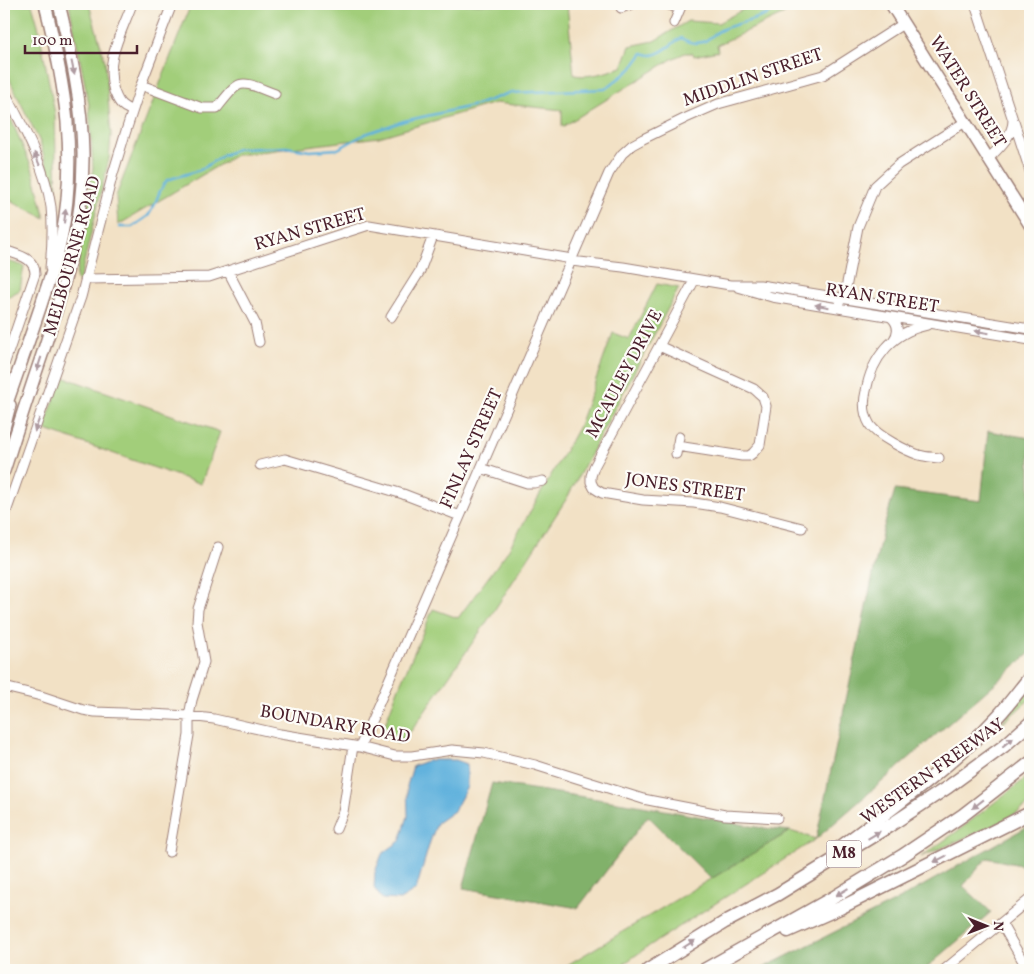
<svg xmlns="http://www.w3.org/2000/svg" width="1034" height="974" viewBox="0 0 1034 974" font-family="Vollkorn,serif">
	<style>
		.green { fill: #a2ce7a; stroke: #767652 }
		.forest { fill: #81b16a; stroke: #66684a }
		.water { fill: #62b2dd; stroke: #566884 }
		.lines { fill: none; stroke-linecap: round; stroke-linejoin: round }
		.stream { stroke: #62b2dd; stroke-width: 2.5 }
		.minor-casing { stroke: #9e8078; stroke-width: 11 }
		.major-casing { stroke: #9e8078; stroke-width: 14 }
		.highway-casing { stroke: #9e8078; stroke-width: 15 }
		.minor { stroke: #fff; stroke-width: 9 }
		.major { stroke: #fff; stroke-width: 11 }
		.highway { stroke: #fff; stroke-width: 12 }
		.oneway { fill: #ae9aa0 }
		.labels { text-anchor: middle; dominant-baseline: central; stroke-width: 4.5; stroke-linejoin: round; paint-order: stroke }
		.shield { fill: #fdfcf7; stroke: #806168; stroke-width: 1 }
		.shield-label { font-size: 16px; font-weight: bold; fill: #4a1f2b }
		.street-label { font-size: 18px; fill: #4a1f2b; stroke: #fdfcf7 }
	</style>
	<rect width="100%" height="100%" fill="#fdfcf7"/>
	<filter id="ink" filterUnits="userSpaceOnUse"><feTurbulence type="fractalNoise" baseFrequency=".02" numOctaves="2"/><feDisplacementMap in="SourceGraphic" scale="10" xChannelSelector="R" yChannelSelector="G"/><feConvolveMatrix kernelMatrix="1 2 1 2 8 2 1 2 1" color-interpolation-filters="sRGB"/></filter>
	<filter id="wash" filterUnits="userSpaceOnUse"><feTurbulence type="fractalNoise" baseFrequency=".0096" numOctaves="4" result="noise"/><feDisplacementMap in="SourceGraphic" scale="20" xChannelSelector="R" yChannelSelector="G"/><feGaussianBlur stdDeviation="1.12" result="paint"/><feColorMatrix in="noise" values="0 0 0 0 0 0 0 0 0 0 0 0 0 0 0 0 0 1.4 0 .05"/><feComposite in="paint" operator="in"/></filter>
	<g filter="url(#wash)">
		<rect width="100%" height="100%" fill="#f2e1c5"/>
		<path class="green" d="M9,4H32L38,25L55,114L57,202L40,142L12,85L4,65L5,20Z
			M69,4H89L105,61L111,135L109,159L79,283L76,277L93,168L89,105Z
			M191,4H567L574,75C590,78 607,72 622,67L630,46L654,41L688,21L718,23L746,8L765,4H798L784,14L717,45L718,51L694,56L693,53H685L672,59L562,127V110L495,103L379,137L236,155L118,225L116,196Z
			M4,111L11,119L32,168L45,218L4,197Z
			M4,260L24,266L20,290L4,299Z
			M657,284L679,288L567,498L486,623L412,730L398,744L382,732L399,687L433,609L458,618L507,552L578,428L613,333L629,339Z
			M63,377L220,432L201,484L43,429Z
			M1030,687V699L997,728Z
			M1030,775V804L1008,819L921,857L959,830Z
			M790,831L816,839L646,948L615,970H559Z"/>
		<path class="forest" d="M988,431L1030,438V653L816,839L882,533L895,490L981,501Z
			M492,783L637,805L756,827L790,831L711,879L648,816L578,908L463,888Z
			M1030,825V867L987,858L963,886L991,912L924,970H759L894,902Z"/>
		<path class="water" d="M429,760H456L467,764V787L454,811L437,823L430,842L416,890L400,900L382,899L374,888L375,872L382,854L400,841L408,816L407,786L413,766Z"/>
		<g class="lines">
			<path class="stream" d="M119,227H132L148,216L154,206L160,191L167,180L200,170L222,156L237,149L286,147L310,151L338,149L365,134L404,121L476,105L509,93L605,89L631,69L643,53C646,54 648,55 651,55C661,55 673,42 681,38C686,41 690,43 696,43C710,42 711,34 723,29C738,23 753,21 768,14C775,10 780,9 785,4"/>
		</g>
	</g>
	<g filter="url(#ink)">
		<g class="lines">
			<g class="minor-casing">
				<path id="minor" d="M132,4C122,32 104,61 114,91C116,96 118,102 122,105C125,108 129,109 132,111
					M667,4L680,9
					M975,4L1013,120C1013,136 998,149 988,159
					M621,8L632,4
					M674,23L682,4
					M141,85L202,108H217C242,77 238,80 275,94
					M4,90C23,127 45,165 51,207C53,227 52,248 50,268
					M1014,122L1030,171
					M4,250C17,255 35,257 35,274L4,365
					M571,261L623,267L730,285H760L773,287L1030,329
					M228,271L255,323L259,342
					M87,279L209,277L369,225L572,259
					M695,279L594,467L591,476V482L594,488L602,493L643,500L694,503L720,507L802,528
					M738,287L772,297L1030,340
					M840,301L844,298L858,227L875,186L899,164L965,122
					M391,317L420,271L433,236
					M891,317C899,324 899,333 893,341
					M927,325C893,332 872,357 866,391C863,403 864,415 870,425C877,436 907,451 919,455C926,457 932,457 939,458
					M659,346L754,389L763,397L766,406L760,445L753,453L749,456H742L677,446
					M676,454L679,437
					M260,465L285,459L403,494L460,516
					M481,468L527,483H534L543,481
					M4,518L81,297L112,177L125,134L141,85L172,4
					M4,687L41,696L83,710L95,712L151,714L189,716L214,719L280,734L360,747L395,756H412L452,750L484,753L535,765L643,799L725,815L777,818
					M360,747L609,173L622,154L632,145L643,139L686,118L718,104L823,75L903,24
					M336,829L343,812L353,746
					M169,852L189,735V716L192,700L204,662L197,622L198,609L218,547
					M1001,923L1028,970
					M944,970L1030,899"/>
			</g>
			<g class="major-casing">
				<path id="major" d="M891,4L1030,225
					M4,412C16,377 29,341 41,305C48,283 56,262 61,240C78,156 65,85 45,4
					M4,428L10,405
					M4,471C17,430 30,390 44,349C65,284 84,223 83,153C82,102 71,53 59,4"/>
			</g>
			<g class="highway-casing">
				<path id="highway" d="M838,849C894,807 952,766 999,715C1010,703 1020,689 1030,677
					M788,931L840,908L1030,813
					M648,970L725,922L778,894L889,826L948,787L1004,746L1030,723
					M704,970L836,896L902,856L963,815L1030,763"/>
			</g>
			<use href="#minor" class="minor"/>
			<use href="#major" class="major"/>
			<use href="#highway" class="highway"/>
		</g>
		<defs><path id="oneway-solid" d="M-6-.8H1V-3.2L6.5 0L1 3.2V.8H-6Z" transform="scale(1.25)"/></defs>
		<g class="oneway">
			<use href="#oneway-solid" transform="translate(73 68) rotate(78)"/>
			<use href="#oneway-solid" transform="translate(37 159) rotate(-113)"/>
			<use href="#oneway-solid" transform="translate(65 216) rotate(-82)"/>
			<use href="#oneway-solid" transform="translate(822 306) rotate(-171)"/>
			<use href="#oneway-solid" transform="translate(982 332) rotate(-171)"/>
			<use href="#oneway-solid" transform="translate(39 364) rotate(108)"/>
			<use href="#oneway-solid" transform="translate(37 425) rotate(110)"/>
			<use href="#oneway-solid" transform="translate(1008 742) rotate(-40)"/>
			<use href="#oneway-solid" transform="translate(978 804) rotate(142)"/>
			<use href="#oneway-solid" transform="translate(874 835) rotate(-31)"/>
			<use href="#oneway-solid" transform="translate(940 859) rotate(153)"/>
			<use href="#oneway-solid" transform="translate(842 892) rotate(149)"/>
			<use href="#oneway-solid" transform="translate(689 944) rotate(-32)"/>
		</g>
	</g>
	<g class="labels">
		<rect class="shield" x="826.5" y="840.5" width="35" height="27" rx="4"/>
		<g class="shield-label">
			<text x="844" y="854">M8</text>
		</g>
		<g class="street-label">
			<text transform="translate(753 78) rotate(-19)">MIDDLIN STREET</text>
			<text transform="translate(967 92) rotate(58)">WATER STREET</text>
			<text transform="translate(310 230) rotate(-16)">RYAN STREET</text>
			<text transform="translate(73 256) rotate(-74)">MELBOURNE ROAD</text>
			<text transform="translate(882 299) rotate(9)">RYAN STREET</text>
			<text transform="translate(625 374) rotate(-62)">MCAULEY DRIVE</text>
			<text transform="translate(472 449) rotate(-66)">FINLAY STREET</text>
			<text transform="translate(685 488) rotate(8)">JONES STREET</text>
			<text transform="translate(335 725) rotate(10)">BOUNDARY ROAD</text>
			<text transform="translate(933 772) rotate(-35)">WESTERN FREEWAY</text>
		</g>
	</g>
	<rect width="1034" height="974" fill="none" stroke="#fdfcf7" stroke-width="20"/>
	<g transform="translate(986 926) rotate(91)" stroke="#fdfcf7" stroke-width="4" paint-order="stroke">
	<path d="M0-4L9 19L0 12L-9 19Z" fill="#4a1f2b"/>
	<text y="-8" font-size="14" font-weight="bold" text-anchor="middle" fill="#4a1f2b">N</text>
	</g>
	<path d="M25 45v8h112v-8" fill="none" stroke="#4a1f2b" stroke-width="2.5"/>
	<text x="32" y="45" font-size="15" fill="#4a1f2b" stroke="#fdfcf7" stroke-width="4" paint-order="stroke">100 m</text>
</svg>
